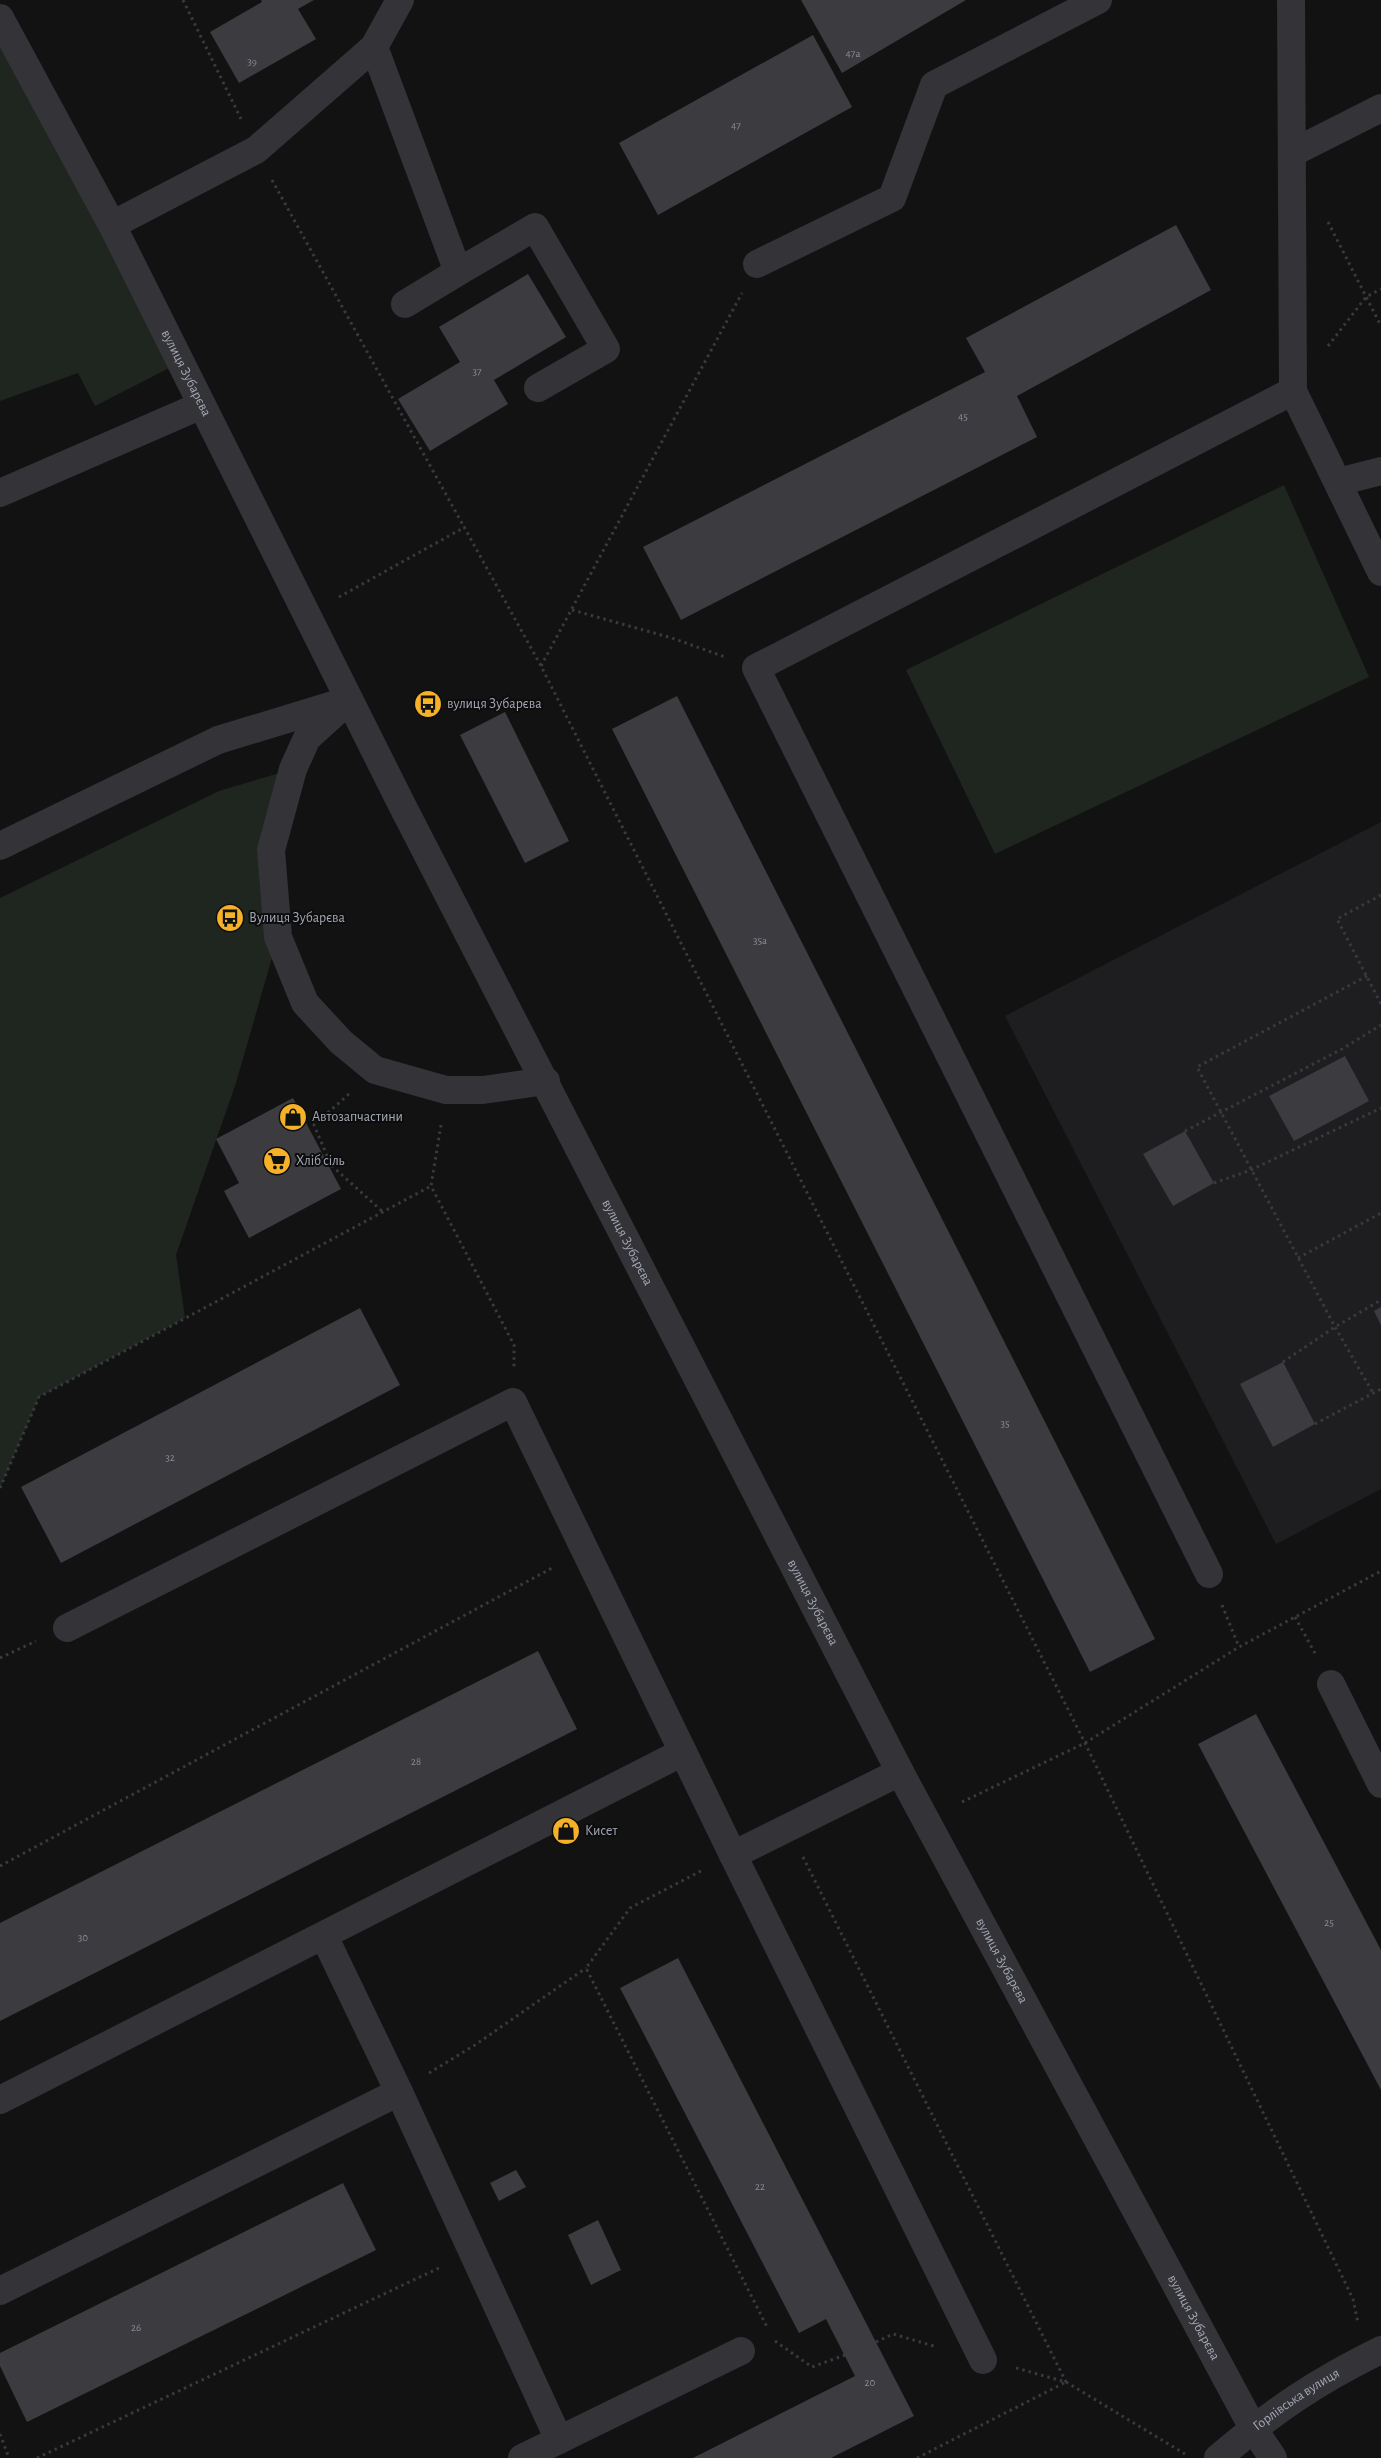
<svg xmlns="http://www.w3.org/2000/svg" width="1381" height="2458" viewBox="0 0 1381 2458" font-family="'Alegreya Sans',sans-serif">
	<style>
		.built { fill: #1e1e20 }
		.green { fill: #1e261f }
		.building { fill: #3c3c40 }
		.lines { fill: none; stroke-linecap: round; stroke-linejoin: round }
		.path { stroke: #393a3f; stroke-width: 3; stroke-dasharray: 2.5 4; stroke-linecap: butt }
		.minor { stroke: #333338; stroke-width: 28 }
		.labels { text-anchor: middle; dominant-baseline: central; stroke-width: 4; stroke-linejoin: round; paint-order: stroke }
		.number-label { font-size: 11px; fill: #898d97 }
		.street-label { font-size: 14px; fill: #a3a8b4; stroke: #0d0d0e }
		.poi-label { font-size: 14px; fill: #a3a8b4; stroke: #0d0d0e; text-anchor: start }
	</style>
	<rect width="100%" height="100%" fill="#121213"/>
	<path class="built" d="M1381,822V1489L1276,1544L1005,1016Z"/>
	<path class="green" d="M0,18L181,362L95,406L78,373L0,401Z
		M1284,485L1369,677L995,854L906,670Z
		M293,769L271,850L278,937L236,1083L176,1255L185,1318L39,1397L0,1488V898L219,791Z"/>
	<path class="building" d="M261,0H314L298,9L316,39L239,83L210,32L262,2Z
		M801,0H966L842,73Z
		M813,35L852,107L658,215L619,143Z
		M1176,225L1211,290L1017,396L1037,437L681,620L643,547L985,372L966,338Z
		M528,274L566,337L494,380L508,404L430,451L398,399L460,362L439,327Z
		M677,696L1155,1639L1090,1672L612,729Z
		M505,712L569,841L525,863L460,735Z
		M1345,1056L1369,1101L1294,1141L1269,1096Z
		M293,1098L341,1189L249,1238L224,1191L239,1183L216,1139Z
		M1185,1131L1214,1183L1173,1206L1143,1154Z
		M1381,1307V1325L1374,1311Z
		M360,1308L400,1385L61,1563L21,1487Z
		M1283,1362L1315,1424L1273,1447L1240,1384Z
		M538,1651L577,1729L0,2021V1923Z
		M1256,1714L1381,1950V2090L1198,1744Z
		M678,1958L914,2416L831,2458H693L855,2376L826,2319L799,2333L620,1988Z
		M516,2170L526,2187L499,2201L490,2183Z
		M343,2183L376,2250L27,2422L0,2366V2353Z
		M598,2220L621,2270L591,2285L568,2235Z"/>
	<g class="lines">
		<path class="path" d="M183,0L241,119
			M272,180L541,666L1085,1743L1353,2299L1358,2323
			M1328,222L1381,326
			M1328,346L1366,297L1381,289
			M339,597L465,527
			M572,610L672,638L725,657
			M541,666L742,293
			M1381,895L1337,919L1381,1004
			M1367,976L1197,1067L1335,1327L1373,1393
			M349,1094L314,1125L331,1165L383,1212
			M441,1125L431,1186L514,1345V1368
			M1185,1131L1342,1049L1381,1025
			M1214,1183L1251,1170L1381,1108
			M1298,1258L1381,1213
			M1283,1362L1335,1327L1381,1300
			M1315,1424L1381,1389
			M0,1488L39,1397L431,1186
			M1222,1605L1239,1647
			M1295,1617L1316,1655
			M0,1658L36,1641
			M962,1802L1085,1743L1239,1647L1381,1571
			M803,1857L1066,2382
			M0,1866L554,1567
			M701,1871L630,1908L586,1968L767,2327
			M429,2073L475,2045L586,1968
			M775,2341L812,2367L845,2355
			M876,2342L893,2334L937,2347
			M1016,2368L1066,2382L1185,2454
			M0,2434L9,2458
			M37,2458L441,2267
			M917,2458L1066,2382"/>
		<g class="minor">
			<path d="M1291,0L1293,391L1381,572"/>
			<path id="s1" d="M0,18L112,225L403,807L900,1772L1253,2428L1273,2458"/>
			<path d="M374,47L458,272L535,227L606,349L538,388"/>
			<path d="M1292,153L1381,108"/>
			<path d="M112,225L256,150L374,47L400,0"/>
			<path d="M757,264L892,198L934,85L1098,0"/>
			<path d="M405,304L458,272"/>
			<path d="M1338,482L1381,471"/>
			<path d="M0,493L202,405"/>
			<path d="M349,700L307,738L293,769L271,850L278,937L305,1003L341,1042L375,1070L446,1090H483L546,1081"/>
			<path d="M0,846L218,740L343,702"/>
			<path d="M1209,1574L756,668L1293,391"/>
			<path d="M67,1628L513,1402L733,1855L983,2360"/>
			<path d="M1331,1684L1381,1784"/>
			<path d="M733,1855L900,1772"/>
			<path d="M399,2092L559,2440"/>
			<path d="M0,2100L683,1752"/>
			<path d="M0,2291L399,2092L324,1936"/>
			<path d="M522,2458L741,2351"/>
			<path id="s2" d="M1218,2458C1272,2412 1317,2381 1381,2350"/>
		</g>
	</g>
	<defs>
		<g id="bus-disc" transform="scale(1.4375)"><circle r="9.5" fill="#f5b228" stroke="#0d0d0e"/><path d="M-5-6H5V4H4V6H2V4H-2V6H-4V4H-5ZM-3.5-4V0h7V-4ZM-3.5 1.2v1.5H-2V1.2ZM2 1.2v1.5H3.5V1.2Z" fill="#111"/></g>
		<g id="shop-disc" transform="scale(1.4375)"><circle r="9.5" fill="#f5b228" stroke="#0d0d0e"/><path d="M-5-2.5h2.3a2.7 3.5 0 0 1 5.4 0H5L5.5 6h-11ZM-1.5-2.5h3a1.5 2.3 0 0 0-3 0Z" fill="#111"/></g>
		<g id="supermarket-disc" transform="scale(1.4375)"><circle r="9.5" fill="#f5b228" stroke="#0d0d0e"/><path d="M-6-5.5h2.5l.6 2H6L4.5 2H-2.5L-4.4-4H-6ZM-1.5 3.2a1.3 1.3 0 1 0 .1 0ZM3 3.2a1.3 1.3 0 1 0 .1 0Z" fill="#111"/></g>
	</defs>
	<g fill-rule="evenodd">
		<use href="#bus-disc" x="428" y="704"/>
		<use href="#bus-disc" x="230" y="918"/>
		<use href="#shop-disc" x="293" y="1117"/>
		<use href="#supermarket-disc" x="277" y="1161"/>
		<use href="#shop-disc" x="566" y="1831"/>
	</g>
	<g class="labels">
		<g class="number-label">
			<text x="853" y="53">47а</text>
			<text x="252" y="61">39</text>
			<text x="736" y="125">47</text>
			<text x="477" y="371">37</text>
			<text x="963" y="416">45</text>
			<text x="760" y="940">35а</text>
			<text x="1005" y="1423">35</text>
			<text x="170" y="1457">32</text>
			<text x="416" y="1761">28</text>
			<text x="1329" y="1922">25</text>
			<text x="83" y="1937">30</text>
			<text x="760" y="2186">22</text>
			<text x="136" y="2327">26</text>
			<text x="870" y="2382">20</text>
		</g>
		<g class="street-label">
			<text stroke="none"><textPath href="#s1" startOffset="401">вулиця Зубарєва</textPath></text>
			<text stroke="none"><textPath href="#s1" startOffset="1376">вулиця Зубарєва</textPath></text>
			<text stroke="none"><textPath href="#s1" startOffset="1781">вулиця Зубарєва</textPath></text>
			<text stroke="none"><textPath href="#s1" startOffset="2186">вулиця Зубарєва</textPath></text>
			<text stroke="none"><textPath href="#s1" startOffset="2591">вулиця Зубарєва</textPath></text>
			<text stroke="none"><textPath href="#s2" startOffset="98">Горлівська вулиця</textPath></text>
		</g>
		<g class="poi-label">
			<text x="447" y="704">вулиця Зубарєва</text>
			<text x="249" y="918">Вулиця Зубарєва</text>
			<text x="312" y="1117">Автозапчастини</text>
			<text x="296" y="1161">Хліб сіль</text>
			<text x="585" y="1831">Кисет</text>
		</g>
	</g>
</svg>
